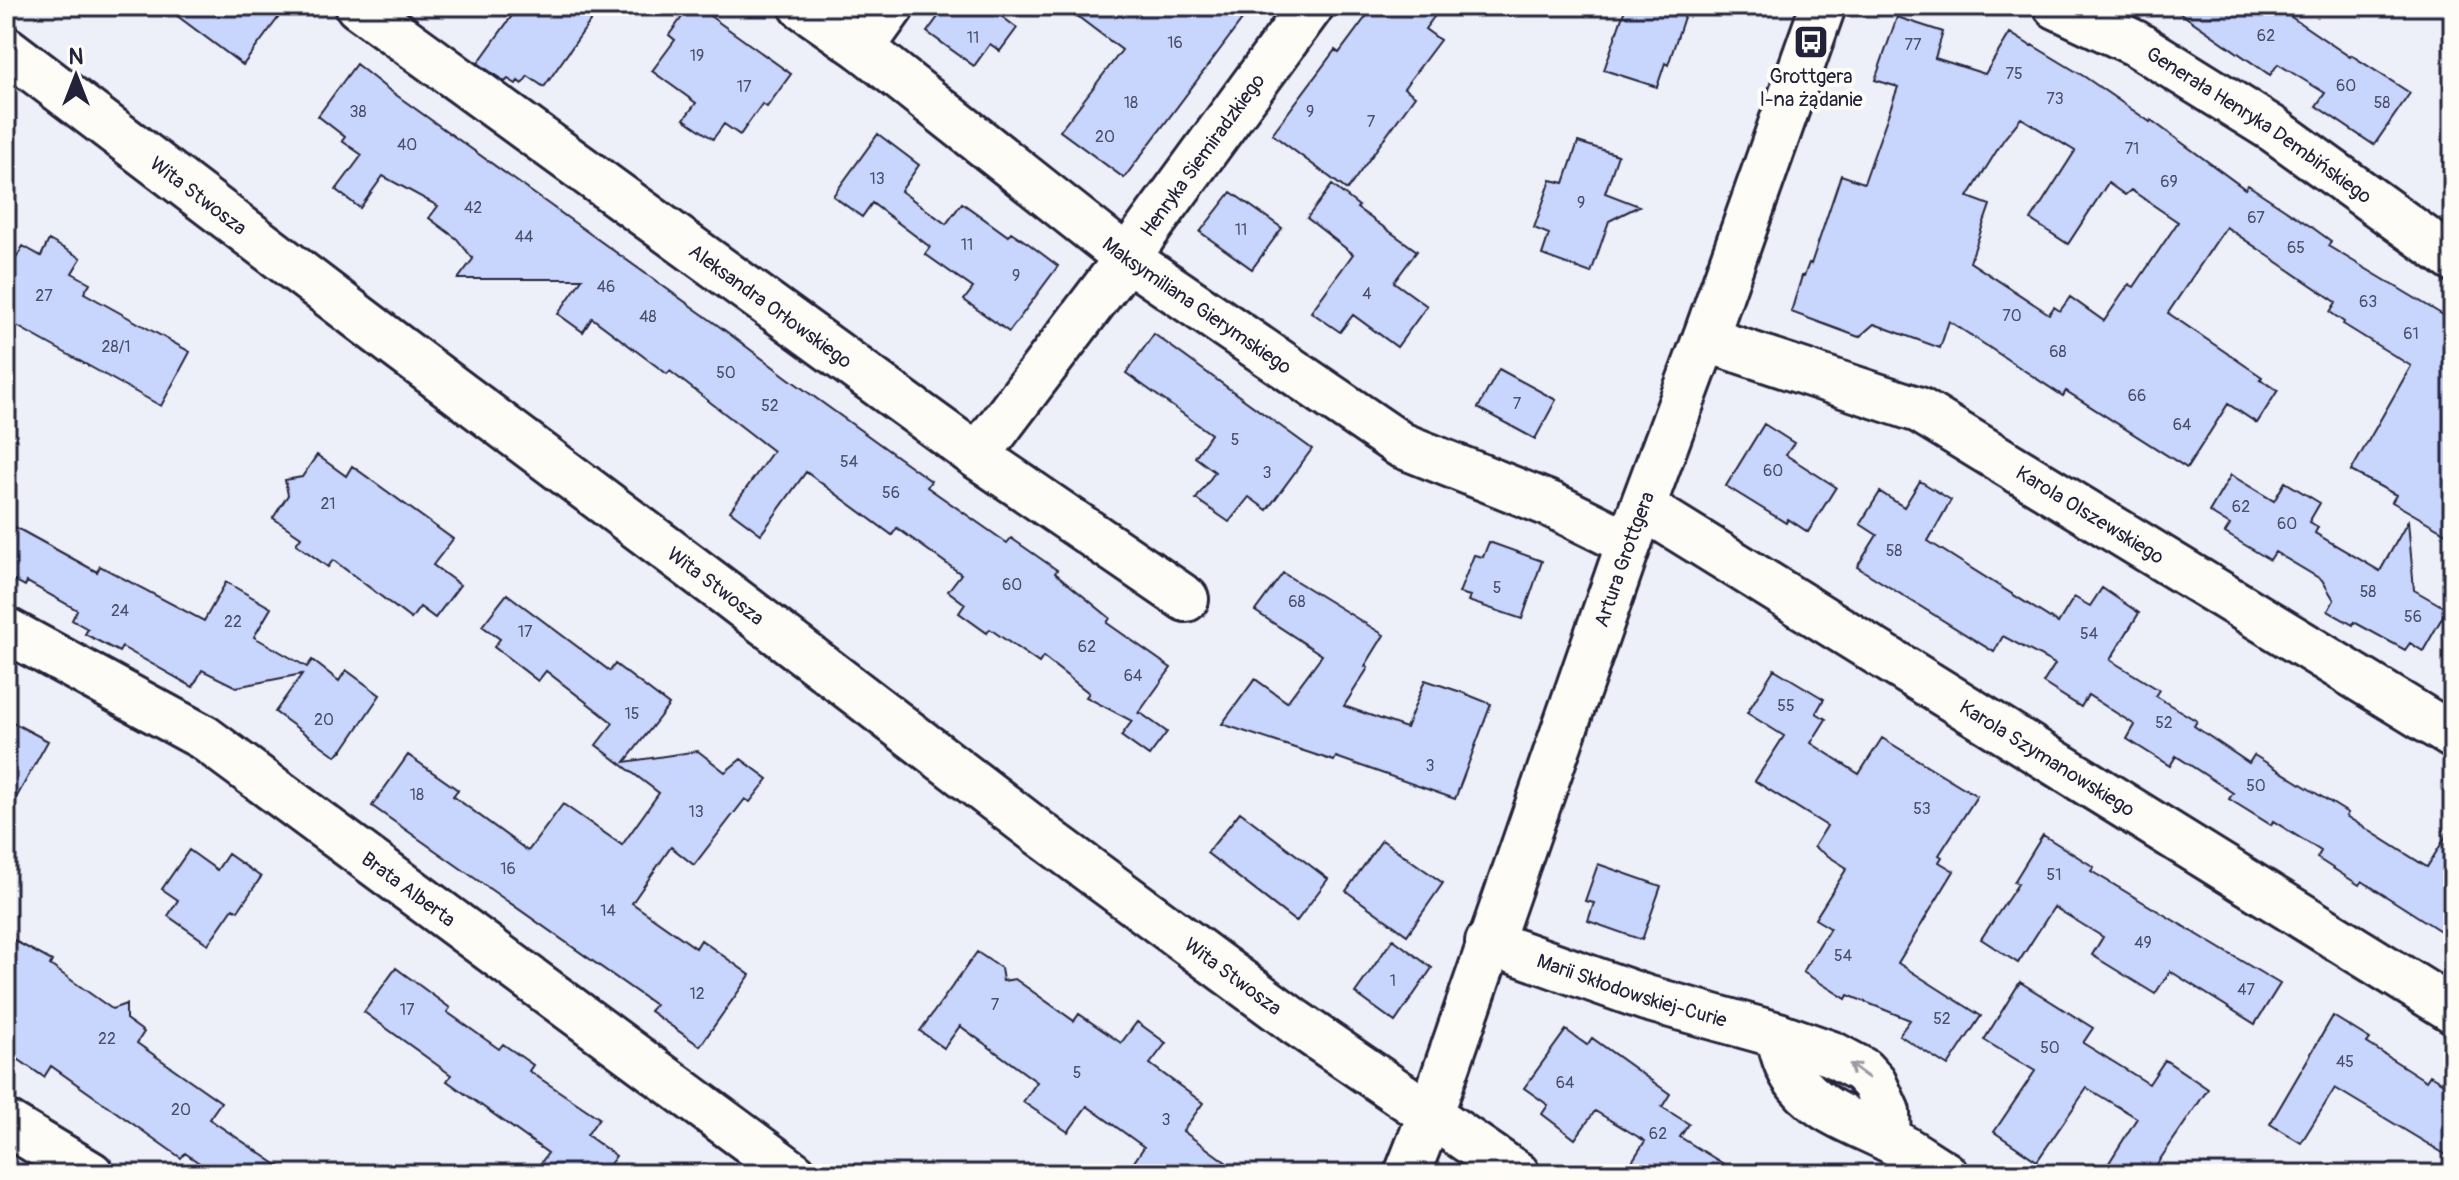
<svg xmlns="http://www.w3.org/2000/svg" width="2459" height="1180" viewBox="0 0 2459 1180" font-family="Pangolin,sans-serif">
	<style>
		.building { fill: #c8d5fc; stroke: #22223b; stroke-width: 2; fill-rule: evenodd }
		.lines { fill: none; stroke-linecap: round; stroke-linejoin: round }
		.minor-casing { stroke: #22223b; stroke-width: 50 }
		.minor { stroke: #fdfcf7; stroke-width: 44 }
		.oneway { stroke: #9a9aa2 }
		.labels { text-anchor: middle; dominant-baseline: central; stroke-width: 8; stroke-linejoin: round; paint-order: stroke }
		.number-label { font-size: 16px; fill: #4c4f6b }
		.poi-label { font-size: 20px; fill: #22223b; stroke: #fdfcf7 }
		.street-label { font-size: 20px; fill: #22223b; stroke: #fdfcf7 }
	</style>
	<rect width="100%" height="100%" fill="#edf0f8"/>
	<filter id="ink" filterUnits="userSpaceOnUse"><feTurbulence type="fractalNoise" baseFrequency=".0125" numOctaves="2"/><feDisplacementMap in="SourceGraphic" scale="16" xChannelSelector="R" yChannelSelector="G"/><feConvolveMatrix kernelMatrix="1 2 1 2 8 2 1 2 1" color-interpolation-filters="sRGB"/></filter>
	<g filter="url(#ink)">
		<path class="building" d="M164,6H287L243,65Z
			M519,6H601L544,87L528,76L522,84L518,81L516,84L508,79L505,82L478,63Z
			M690,6H696L791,74L767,107L762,104L740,135L724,124L713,139L684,119L696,103L652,71L675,40L669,35Z
			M946,6H988L1017,28L1000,51L990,44L974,66L927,32Z
			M1064,6H1224L1242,20L1124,178L1060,131L1122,50Z
			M1374,6H1442L1425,29L1440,40L1404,88L1415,96L1347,190L1272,134L1335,50L1339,53Z
			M1626,6H1685L1682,13L1685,14L1668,65L1665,63L1657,87L1604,70Z
			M2170,6H2275L2350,57L2351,55L2410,93L2374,145L2316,106L2325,93L2278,64L2270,75Z
			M1897,17L1943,32L1935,58L1985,74L2010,33L2031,46L2032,45L2085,77L2150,122L2151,120L2245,189L2248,185L2313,228L2331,241L2328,246L2453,321V537L2392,502L2396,495L2351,471L2411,366L2343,324L2344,322L2330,312L2336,302L2226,227L2168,313L2262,377L2260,380L2278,390L2257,423L2228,404L2187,468L2066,391L2063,396L1949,321L1940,348L1874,324L1859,337L1791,312L1802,276H1804L1809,263L1811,264L1841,175L1864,183L1898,87L1875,80ZM2021,118L2075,151L2031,220L2068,244L2108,183L2125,195L2131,190L2178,222L2134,287L2129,284L2104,321L2070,297L2060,311L2054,307L2049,314L1970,262L1990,205L1968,197L2004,139Z
			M356,64L385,87L723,329L788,378L931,481L927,487L1007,543L1011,538L1057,570L1055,573L1110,618L1107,623L1171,668L1138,714L1139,712L1167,732L1149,756L1121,736L1132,721L1086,697L1089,693L1043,657L1039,663L990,629L987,633L959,613L965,604L948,591L961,574L897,528L892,535L806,472L761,534L730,511L773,451L670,371L667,374L592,318L583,332L558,314L582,279H458L473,259L457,239L429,218L438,206L383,176L360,208L336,190L362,155L342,141L345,137L318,116Z
			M878,134L919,165L901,191L946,224L962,203L1008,236L1011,232L1029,244L1058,266L1009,332L964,300L973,288L925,254L930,247L872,203L862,217L833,196Z
			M1578,142L1618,155L1605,193L1639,206L1609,221L1591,273L1542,255L1549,234L1534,228L1551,180L1564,183Z
			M1332,185L1359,206L1357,208L1417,251L1394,282L1427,306L1397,347L1353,315L1340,332L1311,312L1353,254L1307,218Z
			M1231,192L1282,228L1252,269L1200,232Z
			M49,240L81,258L72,273L90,283L84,293L190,352L161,406L6,320V276L23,246L41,256Z
			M1154,334L1312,449L1267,510L1249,497L1229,522L1196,499L1215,472L1195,457L1211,434L1126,373Z
			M1499,369L1556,400L1535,439L1478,408Z
			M1764,424L1794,443L1786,455L1836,487L1808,532L1788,519L1786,523L1726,486Z
			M317,455L346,476L352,466L453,539L433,565L460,585L435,618L420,607L411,619L333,560L328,567L296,544L301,537L273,518L288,495L285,480L302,477Z
			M2231,475L2274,501L2285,482L2320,503L2309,522L2318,527L2315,533L2380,571L2408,521L2414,590L2447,609L2423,651L2410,643L2405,650L2354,622L2353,625L2328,611L2334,600L2322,580L2275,552L2270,560L2225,533L2230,525L2209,512Z
			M1920,481L1951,500L1928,541L2058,623L2074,597L2090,606L2102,588L2139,613L2110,660L2159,690L2155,696L2197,721L2194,726L2249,763L2254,755L2348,813L2346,816L2427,867L2453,825V939L2362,881L2359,885L2317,858L2321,851L2273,821L2271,825L2229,799L2233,793L2176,756L2170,766L2127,739L2135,725L2088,695L2081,707L2043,683L2055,664L2003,636L1994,652L1857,567L1877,535L1860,524L1880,492L1904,507Z
			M6,522L97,572L100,566L204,621L226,582L271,608L254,637L307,667L312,660L339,681L346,670L380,695L342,751L341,750L336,756L275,712L302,674L236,687L202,670L193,687L122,647L119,652L85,634L88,629L72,620L77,610L27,582L25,586L6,576Z
			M1489,542L1542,561L1522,619L1468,601L1470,596L1459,593L1474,555L1483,557Z
			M1283,573L1384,635L1365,666L1368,668L1344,706L1406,728L1425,680L1461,692L1491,704L1455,799L1336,757L1334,761L1222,724L1255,679L1287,702L1322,655L1255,611Z
			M507,594L610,671L615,664L669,705L625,762L698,751L725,772L741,759L768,779L750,802L745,799L694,865L671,847L632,903L696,948L701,940L750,975L700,1046L650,1011L655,1005L372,806L408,755L458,790L453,796L528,851L563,804L622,845L659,793L596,745L613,723L546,671L538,681L494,647L500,639L482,626Z
			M1774,669L1824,699L1816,713L1826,719L1811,743L1859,774L1882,738L1977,796L1939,855L1942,857L1939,862L1954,871L1898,963L1981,1016L1948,1066L1899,1035L1910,1020L1848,995L1846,999L1803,972L1830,928L1815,919L1847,868L1814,847L1827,826L1755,781L1784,736L1747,713Z
			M6,719L48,741L6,816Z
			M1240,812L1328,879L1296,922L1207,853Z
			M2043,835L2094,867L2091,871L2280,984L2255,1024L2170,971L2155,994L2092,955L2103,937L2054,907L2018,963L1981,939L2018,884L2014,882Z
			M1382,840L1443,883L1407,935L1346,891Z
			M189,850L217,870L228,854L261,877L238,911L233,908L208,944L168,916L178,900L162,889Z
			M1598,864L1661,886L1642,940L1588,921L1594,903L1585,901Z
			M6,936L52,961L50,965L112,1009L126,1004V1019L144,1032L137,1043L221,1102L209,1119L291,1174H215L185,1153L181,1158L51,1066L44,1077L6,1051Z
			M1393,939L1432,968L1395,1022L1355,993Z
			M977,952L1001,968L1003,981L1015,979L1074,1021L1079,1014L1121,1043L1137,1022L1166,1043L1150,1064L1203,1103L1183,1131L1242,1174H1151L1134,1162L1144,1147L1087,1106L1068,1132L1023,1102L1037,1082L960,1026L944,1048L920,1031Z
			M396,968L450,1008L447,1012L499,1049L503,1044L533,1065L529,1071L599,1118L587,1135L616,1156L610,1164V1174H533L548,1153L447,1081L451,1075L364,1012Z
			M2020,982L2093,1028L2083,1043L2149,1084L2165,1060L2208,1089L2150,1174H2102L2137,1118L2087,1088L2037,1161L1994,1132L2035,1071L1984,1040Z
			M2333,1016L2370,1039L2367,1043L2426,1081L2430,1075L2453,1089V1159L2335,1088L2301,1143L2270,1124Z
			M1566,1030L1587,1045L1592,1038L1670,1094L1662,1107L1689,1124L1680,1137L1740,1174H1624L1645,1141L1595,1111L1575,1139L1542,1114L1548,1105L1524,1088Z"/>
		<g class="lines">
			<g class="minor-casing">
				<g id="minor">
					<path id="s1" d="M358,6L977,456L1186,599"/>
					<path id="s2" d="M802,6L862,48L1127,258L1401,445L1552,505L1629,543"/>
					<path id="s3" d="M2056,6L2135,43L2273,129L2453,259"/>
					<path d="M862,48L892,6"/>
					<path id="s4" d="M6,49L391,342L727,594L1038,832L1295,1022L1517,1174"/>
					<path id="s5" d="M1705,339L1919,410L2453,736"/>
					<path id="s6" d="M977,456L1127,258L1311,6"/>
					<path id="s7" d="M1643,507L2453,1010"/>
					<path id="s8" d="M6,630L203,737L794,1174"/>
					<path id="s9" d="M1488,942L1646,998L1778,1035L1832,1054L1862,1070L1874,1083L1887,1112L1888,1139"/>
					<path d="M1778,1035C1782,1049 1785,1064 1793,1076C1813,1109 1854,1122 1886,1138C1906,1148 1925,1162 1945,1174"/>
					<path d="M6,1123L91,1174"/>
					<path id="s10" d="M1407,1174L1431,1113L1629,543L1705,339L1823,6"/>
				</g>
			</g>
			<use href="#minor" class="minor"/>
		</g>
		<defs><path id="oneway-shaft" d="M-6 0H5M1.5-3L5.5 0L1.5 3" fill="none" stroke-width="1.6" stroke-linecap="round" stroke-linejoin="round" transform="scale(2)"/></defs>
		<use class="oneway" href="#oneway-shaft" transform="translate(1859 1071) rotate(-144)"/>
	</g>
	<defs>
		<g id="bus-square" transform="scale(1.8)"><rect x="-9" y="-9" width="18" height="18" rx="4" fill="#22223b" stroke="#fdfcf7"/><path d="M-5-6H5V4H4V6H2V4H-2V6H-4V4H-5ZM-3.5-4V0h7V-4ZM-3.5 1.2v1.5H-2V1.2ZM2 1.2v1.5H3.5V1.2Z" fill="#fff"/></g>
	</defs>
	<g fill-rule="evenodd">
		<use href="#bus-square" x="1811" y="42"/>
	</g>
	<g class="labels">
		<g class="number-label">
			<text x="2266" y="36">62</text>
			<text x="973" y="38">11</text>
			<text x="1175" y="43">16</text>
			<text x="1913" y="45">77</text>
			<text x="697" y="56">19</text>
			<text x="2014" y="74">75</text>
			<text x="2346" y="86">60</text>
			<text x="744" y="87">17</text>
			<text x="2055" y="99">73</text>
			<text x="1131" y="103">18</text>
			<text x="2382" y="103">58</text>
			<text x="358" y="112">38</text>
			<text x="1310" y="112">9</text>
			<text x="1371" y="122">7</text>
			<text x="1105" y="137">20</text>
			<text x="407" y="145">40</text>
			<text x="2132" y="149">71</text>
			<text x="877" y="179">13</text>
			<text x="2169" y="182">69</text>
			<text x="1581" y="203">9</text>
			<text x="473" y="208">42</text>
			<text x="2256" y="218">67</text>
			<text x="1241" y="230">11</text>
			<text x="524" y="237">44</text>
			<text x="967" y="245">11</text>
			<text x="2296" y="248">65</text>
			<text x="1016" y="276">9</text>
			<text x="606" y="287">46</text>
			<text x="1367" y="294">4</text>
			<text x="44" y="296">27</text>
			<text x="2368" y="302">63</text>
			<text x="2012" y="316">70</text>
			<text x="648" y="317">48</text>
			<text x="2411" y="334">61</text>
			<text x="116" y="347">28/1</text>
			<text x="2058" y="352">68</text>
			<text x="726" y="373">50</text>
			<text x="2137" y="396">66</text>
			<text x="1517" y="404">7</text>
			<text x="770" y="406">52</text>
			<text x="2182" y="425">64</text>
			<text x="1235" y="440">5</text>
			<text x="849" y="462">54</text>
			<text x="1773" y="471">60</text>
			<text x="1267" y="473">3</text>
			<text x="891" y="493">56</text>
			<text x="328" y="504">21</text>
			<text x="2241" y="507">62</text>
			<text x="2287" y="524">60</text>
			<text x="1894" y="551">58</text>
			<text x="1012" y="585">60</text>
			<text x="1497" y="588">5</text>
			<text x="2368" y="592">58</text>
			<text x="1297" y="602">68</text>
			<text x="120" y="611">24</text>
			<text x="2413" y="617">56</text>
			<text x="233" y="622">22</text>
			<text x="525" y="632">17</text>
			<text x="2089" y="634">54</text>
			<text x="1087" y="647">62</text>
			<text x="1133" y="676">64</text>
			<text x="1786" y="706">55</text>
			<text x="632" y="714">15</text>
			<text x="324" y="720">20</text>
			<text x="2164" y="723">52</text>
			<text x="1430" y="766">3</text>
			<text x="2256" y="786">50</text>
			<text x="417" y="795">18</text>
			<text x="1922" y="809">53</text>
			<text x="696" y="812">13</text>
			<text x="508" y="869">16</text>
			<text x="2054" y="875">51</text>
			<text x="608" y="911">14</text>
			<text x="2143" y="943">49</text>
			<text x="1843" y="956">54</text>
			<text x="1393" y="981">1</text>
			<text x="2246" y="990">47</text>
			<text x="697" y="994">12</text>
			<text x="995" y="1005">7</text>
			<text x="407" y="1010">17</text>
			<text x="1942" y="1019">52</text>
			<text x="107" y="1039">22</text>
			<text x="2050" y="1048">50</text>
			<text x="2345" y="1062">45</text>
			<text x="1077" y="1073">5</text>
			<text x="1565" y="1083">64</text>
			<text x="181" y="1110">20</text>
			<text x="1166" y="1120">3</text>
			<text x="1658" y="1134">62</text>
		</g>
		<g class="poi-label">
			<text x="1811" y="76">Grottgera<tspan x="1811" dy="23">I-na żądanie</tspan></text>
		</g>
		<g class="street-label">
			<text stroke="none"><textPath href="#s3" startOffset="236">Generała Henryka Dembińskiego</textPath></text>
			<text stroke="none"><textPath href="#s6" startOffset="376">Henryka Siemiradzkiego</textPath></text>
			<text stroke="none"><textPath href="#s4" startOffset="242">Wita Stwosza</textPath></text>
			<text stroke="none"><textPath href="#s2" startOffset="496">Maksymiliana Gierymskiego</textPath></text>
			<text stroke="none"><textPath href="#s1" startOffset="510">Aleksandra Orłowskiego</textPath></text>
			<text stroke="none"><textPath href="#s5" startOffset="426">Karola Olszewskiego</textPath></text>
			<text stroke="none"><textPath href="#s10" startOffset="652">Artura Grottgera</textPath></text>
			<text stroke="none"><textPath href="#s4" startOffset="890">Wita Stwosza</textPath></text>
			<text stroke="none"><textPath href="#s7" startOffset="476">Karola Szymanowskiego</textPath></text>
			<text stroke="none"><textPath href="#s8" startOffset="480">Brata Alberta</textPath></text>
			<text stroke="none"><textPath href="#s4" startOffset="1538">Wita Stwosza</textPath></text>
			<text stroke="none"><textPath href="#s9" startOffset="152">Marii Skłodowskiej-Curie</textPath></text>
		</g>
	</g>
	<rect width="2459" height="1180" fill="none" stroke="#fdfcf7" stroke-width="32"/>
	<rect x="16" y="16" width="2427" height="1148" fill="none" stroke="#22223b" stroke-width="3" filter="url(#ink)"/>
	<g transform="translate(76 76)" stroke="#fdfcf7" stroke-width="6" paint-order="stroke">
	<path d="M0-6L14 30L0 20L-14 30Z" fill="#22223b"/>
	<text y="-12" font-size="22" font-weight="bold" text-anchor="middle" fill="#22223b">N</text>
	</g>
</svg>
